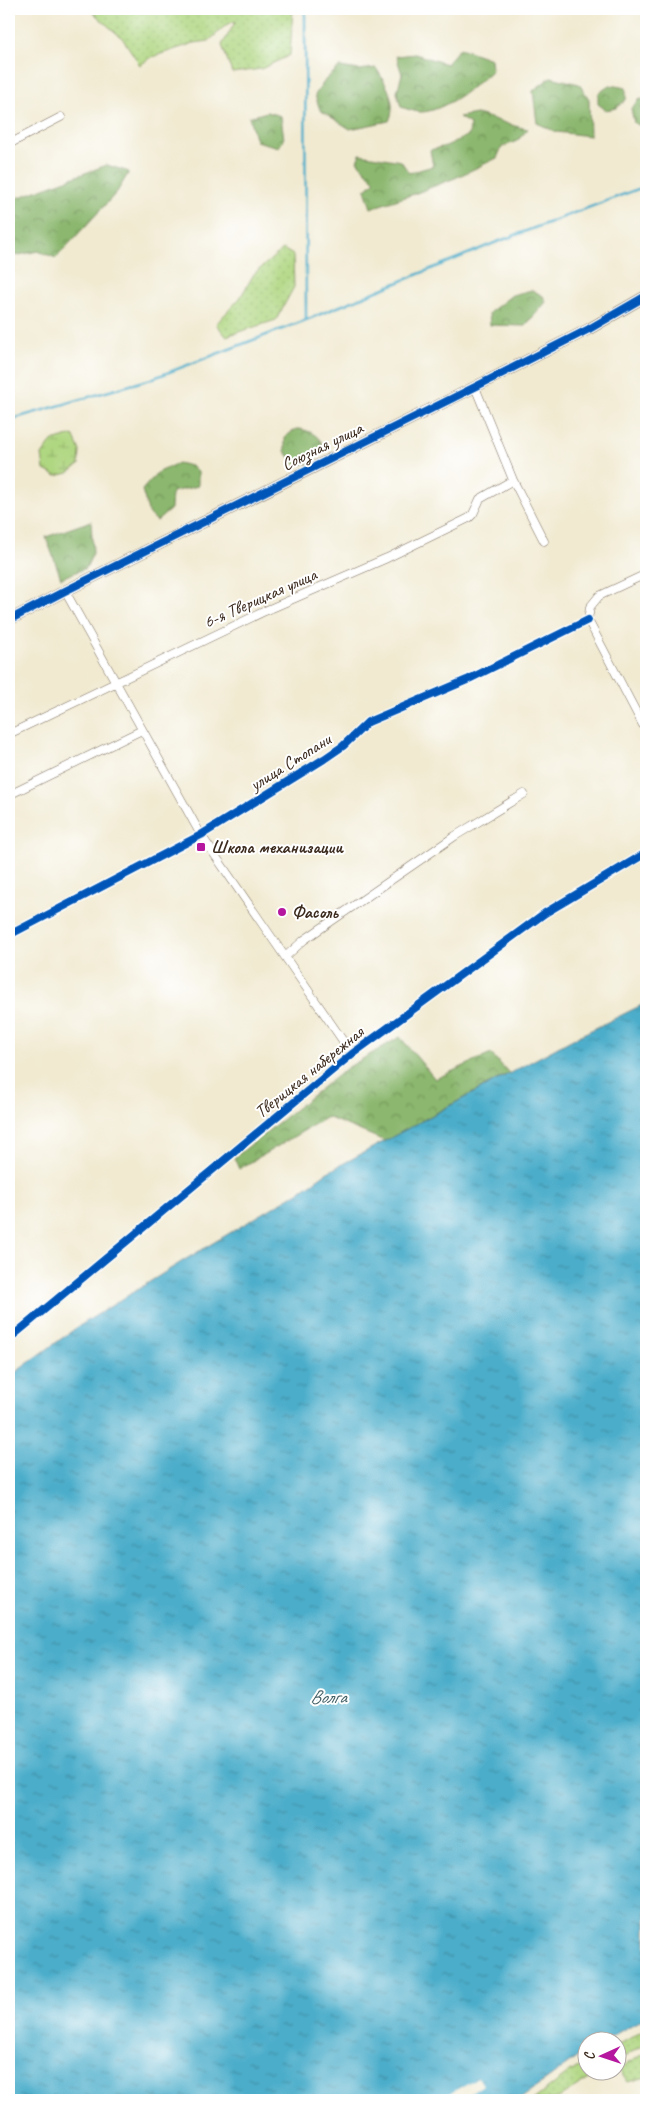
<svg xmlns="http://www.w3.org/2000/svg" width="655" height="2109" viewBox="0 0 655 2109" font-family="Caveat,sans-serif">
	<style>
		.grass { fill: url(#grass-dots); stroke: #75804f }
		.forest { fill: url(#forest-crowns); stroke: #637046 }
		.wetland { fill: url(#wetland-marsh); stroke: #75804f }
		.water { fill: url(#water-ripples); stroke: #436c74 }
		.pier { fill: #f1ead1 }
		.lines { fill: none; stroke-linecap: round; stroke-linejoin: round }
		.stream { stroke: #4badca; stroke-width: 2.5 }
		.street-casing { stroke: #7b6d5d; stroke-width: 9 }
		.secondary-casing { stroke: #7b6d5d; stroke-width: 12 }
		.street { stroke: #fff; stroke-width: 8 }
		.secondary { stroke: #fde4d1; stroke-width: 10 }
		.cycleway-casing { stroke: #fff; stroke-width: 11 }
		.cycleway { stroke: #0057b8; stroke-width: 8 }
		.poi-dot { fill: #b5179e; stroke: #fff; stroke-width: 2 }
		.labels { text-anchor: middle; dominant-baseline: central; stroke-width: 4; stroke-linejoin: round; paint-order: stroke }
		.street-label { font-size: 18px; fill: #3b2a1e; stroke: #fff }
		.poi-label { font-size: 18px; font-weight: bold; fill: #3b2a1e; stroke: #fff; text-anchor: start }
		.water-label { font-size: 19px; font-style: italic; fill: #415e63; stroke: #fff }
	</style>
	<defs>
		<pattern id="grass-dots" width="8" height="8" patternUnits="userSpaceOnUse" patternTransform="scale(1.25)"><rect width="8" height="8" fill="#afd680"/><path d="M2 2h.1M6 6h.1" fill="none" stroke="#97b86e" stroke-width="1.8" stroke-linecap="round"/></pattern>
		<pattern id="forest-crowns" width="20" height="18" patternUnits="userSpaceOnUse" patternTransform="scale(1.25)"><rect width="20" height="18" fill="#8bb76e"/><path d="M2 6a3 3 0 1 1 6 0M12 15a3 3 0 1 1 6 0" fill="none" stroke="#73955a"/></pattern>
		<pattern id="wetland-marsh" width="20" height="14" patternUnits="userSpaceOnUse" patternTransform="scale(1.25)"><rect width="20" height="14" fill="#afd680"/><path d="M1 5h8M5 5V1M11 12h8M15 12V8" fill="none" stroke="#97b86e"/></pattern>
		<pattern id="water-ripples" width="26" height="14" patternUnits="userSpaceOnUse" patternTransform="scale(1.25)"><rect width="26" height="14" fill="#4badca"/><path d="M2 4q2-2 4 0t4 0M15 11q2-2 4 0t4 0" fill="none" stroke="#408da3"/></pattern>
	</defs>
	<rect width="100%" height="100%" fill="#fff"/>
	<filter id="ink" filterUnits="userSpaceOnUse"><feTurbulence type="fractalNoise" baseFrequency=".02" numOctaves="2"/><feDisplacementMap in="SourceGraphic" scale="10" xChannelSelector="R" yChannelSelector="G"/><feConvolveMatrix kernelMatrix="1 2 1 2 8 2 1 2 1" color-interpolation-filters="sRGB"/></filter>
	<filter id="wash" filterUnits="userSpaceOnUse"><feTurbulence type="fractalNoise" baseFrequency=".0096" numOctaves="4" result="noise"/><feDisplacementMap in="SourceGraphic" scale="20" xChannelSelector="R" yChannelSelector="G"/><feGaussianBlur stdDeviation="1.12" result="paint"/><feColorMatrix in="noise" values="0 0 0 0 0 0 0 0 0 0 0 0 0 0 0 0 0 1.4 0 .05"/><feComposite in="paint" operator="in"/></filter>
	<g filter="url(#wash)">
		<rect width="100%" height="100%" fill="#f1ead1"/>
		<path class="grass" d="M89,9H293L290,55L261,69L232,73L222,45L236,21L226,25L209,41L194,43L152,57L140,65L123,39Z
			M283,249L293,255L294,287L276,320L226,336L216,324L240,298L254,274Z
			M646,2029V2043L618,2061V2045Z
			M646,2052V2077L628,2082L619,2069Z
			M587,2062L588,2072H601L557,2099L533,2100L570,2072Z"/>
		<path class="forest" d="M460,48L491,59L492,70C477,85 443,112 421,112C415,112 407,109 401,107L397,92L402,74L396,56L415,54L446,64Z
			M340,67L359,70L376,68C386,84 398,102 389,121L350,129L320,110L315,95L326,79Z
			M551,77L579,84L589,99L590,136L556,132L537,123L533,91Z
			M610,85L626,88V100L616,108L606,110L598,104V94Z
			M640,99L646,100V128L634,123L631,108Z
			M267,112L281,116L284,139L279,147L256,141L249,117Z
			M476,114C494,118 510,126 528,129L517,141L502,147L497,158L455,178L414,194L371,208L365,190L375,181L357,161L360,154L401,161L409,173L433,166L430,150L446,146L469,135L470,124L459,117Z
			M107,165L129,172L117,192L56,258L38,251L9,257V201Z
			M532,290L543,296L546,302L525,326L490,325L489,313L512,295Z
			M296,429C309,429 323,437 324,451L310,463L296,465L285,451V437Z
			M178,463L191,466L198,472V486L172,492L171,509L157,521L149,514L142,490L158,472Z
			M91,521L93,553L86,568L61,578L46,537Z
			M400,1037L435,1079L491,1054L509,1073L385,1141L327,1117L239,1169L234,1158L347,1068Z"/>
		<path class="wetland" d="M73,435L80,451L79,465L68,473L56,476L44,470L42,455L52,441Z"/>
		<path class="water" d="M646,1003V2017L603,2041L588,2042L587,2050L519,2100H9V1377L76,1328L186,1259L302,1190L326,1173L571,1040Z"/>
		<path class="pier" d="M478,2077L483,2085L469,2094L471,2098L468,2100H439Z"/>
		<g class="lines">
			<path class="stream" d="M305,9L306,320
				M9,420L151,379L306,320L497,242L646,186"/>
		</g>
	</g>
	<g filter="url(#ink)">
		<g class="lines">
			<g class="street-casing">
				<path id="street" d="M9,144L61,117
					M475,387L513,480L544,541
					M65,591L201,835L352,1054
					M588,620L646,731
					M588,620L590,607L599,596L646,574
					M9,734L265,611L387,558L469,518L473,514L480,499L513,480
					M9,795L142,730
					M9,935L201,835L324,759L343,746L368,722L467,680L588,620
					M285,957L304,940L455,836L524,794
					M9,1339L352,1054L545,913L646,853
					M567,2100H582"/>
			</g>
			<g class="secondary-casing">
				<path id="secondary" d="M9,620L65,591L475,387L589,329L646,296"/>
			</g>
			<use href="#street" class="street"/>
			<use href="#secondary" class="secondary"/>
			<g class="cycleway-casing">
				<path id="cycleway" d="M9,620L65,591L475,387L589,329L646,296
					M9,935L201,835L324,759L343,746L368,722L467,680L588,620
					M9,1339L352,1054L545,913L646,853"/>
			</g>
			<use href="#cycleway" class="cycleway"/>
		</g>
	</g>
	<g class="poi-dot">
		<rect x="196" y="842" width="10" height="10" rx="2.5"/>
		<circle cx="282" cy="912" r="5"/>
	</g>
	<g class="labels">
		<g class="street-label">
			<text transform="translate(322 446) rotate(-26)">Союзная улица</text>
			<text transform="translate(260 598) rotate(-24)">6-я Тверицкая улица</text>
			<text transform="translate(290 762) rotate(-32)">улица Стопани</text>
			<text transform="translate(309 1072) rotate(-39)">Тверицкая набережная</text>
		</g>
		<g class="poi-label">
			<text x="211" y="847">Школа механизации</text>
			<text x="292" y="912">Фасоль</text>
		</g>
		<g class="water-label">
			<text x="328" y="1697">Волга</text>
		</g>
	</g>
	<rect width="655" height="2109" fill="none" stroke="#fff" stroke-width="30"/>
	<g transform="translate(602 2056) rotate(267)"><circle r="24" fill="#ffffff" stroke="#b1aaa5"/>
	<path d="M0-4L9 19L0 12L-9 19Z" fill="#b5179e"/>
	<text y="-8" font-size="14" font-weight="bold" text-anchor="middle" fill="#3b2a1e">С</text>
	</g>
</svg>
